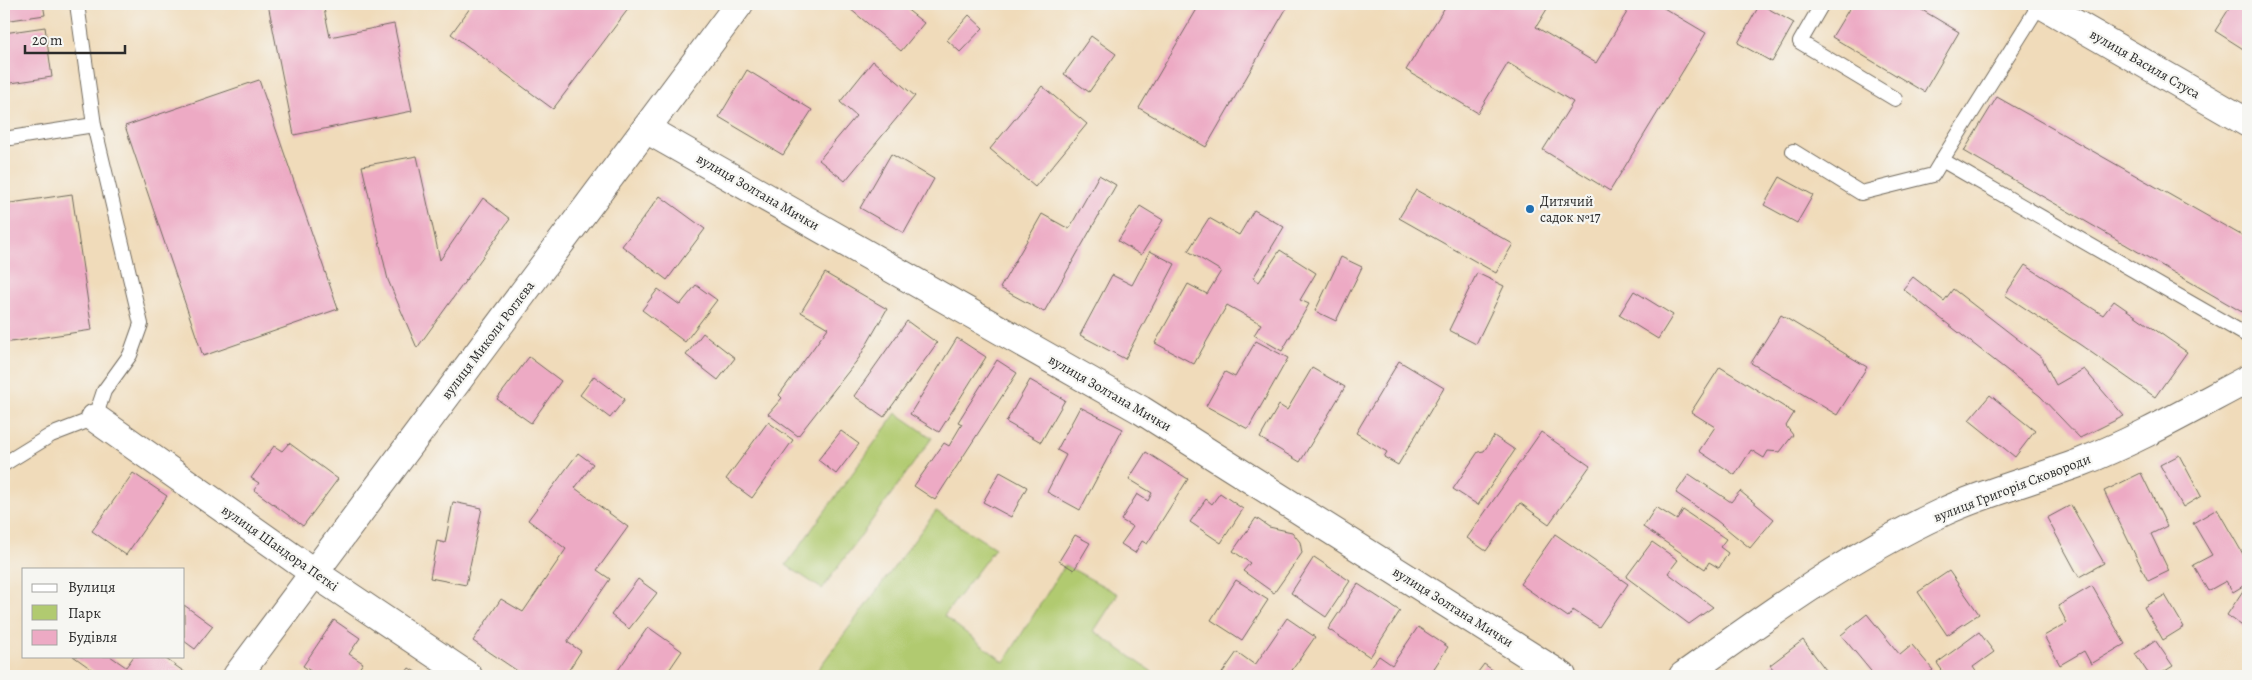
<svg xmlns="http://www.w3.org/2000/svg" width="2252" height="680" viewBox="0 0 2252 680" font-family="Alegreya,serif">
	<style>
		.green { fill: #b1ca70; stroke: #6e7a4e }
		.building { fill: #edaac4 }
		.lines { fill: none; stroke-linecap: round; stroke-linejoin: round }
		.lane-casing { stroke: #70695d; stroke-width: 16 }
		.street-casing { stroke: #70695d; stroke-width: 30 }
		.secondary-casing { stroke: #70695d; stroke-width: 30 }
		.primary-casing { stroke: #70695d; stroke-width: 30 }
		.lane { stroke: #fff; stroke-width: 14 }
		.street { stroke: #fff; stroke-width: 28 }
		.secondary { stroke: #fff; stroke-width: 28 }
		.primary { stroke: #fff; stroke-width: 28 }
		.poi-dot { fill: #1f6fb2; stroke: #f6f6f2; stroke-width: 2 }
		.labels { text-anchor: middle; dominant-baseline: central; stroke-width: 4.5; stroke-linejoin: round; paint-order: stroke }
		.street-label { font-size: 14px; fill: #2b2b2b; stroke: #f6f6f2 }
		.poi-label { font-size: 14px; fill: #2b2b2b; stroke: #f6f6f2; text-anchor: start }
	</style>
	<rect width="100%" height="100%" fill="#f6f6f2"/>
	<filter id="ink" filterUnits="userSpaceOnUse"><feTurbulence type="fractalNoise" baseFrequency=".02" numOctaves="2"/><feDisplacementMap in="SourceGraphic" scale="10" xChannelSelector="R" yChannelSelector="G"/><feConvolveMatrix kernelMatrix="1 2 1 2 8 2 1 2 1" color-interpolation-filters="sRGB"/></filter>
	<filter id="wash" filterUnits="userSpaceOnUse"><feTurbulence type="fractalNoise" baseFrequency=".0096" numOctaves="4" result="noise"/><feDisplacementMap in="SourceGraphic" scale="20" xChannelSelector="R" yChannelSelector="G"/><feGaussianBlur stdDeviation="1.12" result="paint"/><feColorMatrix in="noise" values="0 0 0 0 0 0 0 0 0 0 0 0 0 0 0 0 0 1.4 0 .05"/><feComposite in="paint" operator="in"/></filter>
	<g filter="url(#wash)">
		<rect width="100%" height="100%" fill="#f0dbba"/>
		<path class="green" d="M896,413L932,438L822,589L786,565Z
			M936,511L995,548L944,616L1004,662L1065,565L1118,594L1094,631L1158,676H813Z"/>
		<g id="blocks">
			<path class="building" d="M4,4H43L45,15L4,21Z
				M268,4H323L330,37L394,24L412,111L294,135Z
				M473,4H632L553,109L451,34Z
				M844,4H900L924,23L901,51Z
				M1200,4H1289L1206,147L1139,108Z
				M1447,4H1550L1536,27L1596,63L1632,4H1657L1706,33L1610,191L1543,150L1573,102L1508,63L1478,113L1406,70Z
				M1760,4L1794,23L1772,62L1738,43Z
				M1852,4H1912L1959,32L1924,92L1832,37Z
				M2232,4H2248V52L2215,31Z
				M969,15L983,28L960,52L947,40Z
				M45,27L52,77L4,84V33Z
				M1091,36L1116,54L1089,92L1064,74Z
				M873,61L915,96L845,181L819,160L856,116L840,102Z
				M747,70L812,110L783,155L719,117Z
				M259,80L338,309L203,356L125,126Z
				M1042,86L1087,124L1035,187L990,149Z
				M1997,97L2248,239V301L2242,312L1964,151Z
				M891,154L934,179L904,233L860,208Z
				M417,156L440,260L483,198L510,219L417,348L388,280L362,166Z
				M1099,175L1116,185L1044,312L1000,288L1042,214L1069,229Z
				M1780,177L1813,195L1797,223L1764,205Z
				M1416,190L1513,244L1496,273L1399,218Z
				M72,194L92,330L4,343V204Z
				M660,196L705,229L667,280L622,246Z
				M1140,206L1163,220L1141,255L1118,241Z
				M1254,210L1284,227L1253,278L1259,282L1280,250L1316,273L1300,300L1309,304L1282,351L1254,335L1261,324L1227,305L1194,364L1155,343L1188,284L1207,294L1221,271L1188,251L1209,218L1239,235Z
				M1150,251L1175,264L1125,359L1080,335L1112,275L1132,285Z
				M1341,257L1362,267L1336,321L1315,311Z
				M2025,265L2103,315L2114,301L2187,352L2155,397L2082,346L2005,295Z
				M825,273L887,309L859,358L798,436L768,414L782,398L779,395L828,328L801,312Z
				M1477,273L1504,286L1476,344L1449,330Z
				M1913,277L1944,301L1953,289L2042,358L2056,385L2084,369L2124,416L2080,438L2040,396L1903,289Z
				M696,285L717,300L685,342L642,310L658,289L680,305Z
				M1634,291L1673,315L1658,339L1619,315Z
				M1781,315L1867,367L1837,415L1751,363Z
				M907,321L937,343L884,417L854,396Z
				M703,333L735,358L718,380L686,355Z
				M957,338L986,357L939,432L910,414Z
				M1256,341L1288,358L1248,429L1206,406L1225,372L1235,377Z
				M529,357L561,381L531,423L497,399Z
				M997,360L1017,373L935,500L914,486L944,443L949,446L962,424L958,422Z
				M1399,361L1444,388L1398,465L1384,457L1387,452L1356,433Z
				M1720,367L1794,413L1786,426L1793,435L1780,452L1768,451L1764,458L1751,450L1735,475L1699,451L1715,427L1691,412Z
				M1312,368L1345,387L1300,462L1260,438L1279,405L1287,410Z
				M594,376L625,399L610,418L580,395Z
				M1030,380L1065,400L1041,442L1006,422Z
				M1990,395L2035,431L2015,457L1969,420Z
				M1080,407L1123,429L1080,510L1047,492L1066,455L1057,450Z
				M768,422L793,440L752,498L726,479Z
				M841,431L859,444L836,474L818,460Z
				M1541,432L1590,466L1549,524L1520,503L1486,551L1467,538Z
				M1494,436L1515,450L1478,505L1453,489L1478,452L1484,451Z
				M289,443L338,479L303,526L254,490L259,483L251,478L274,446L282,451Z
				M1146,452L1188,479L1147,544L1142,541L1135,553L1121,544L1133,527L1121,520L1137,494L1148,501L1152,493L1129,479Z
				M578,453L593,464L575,488L628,527L597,570L610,579L567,642L581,651L565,676H525L473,641L501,599L523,612L566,549L528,520Z
				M2179,455L2201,496L2183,507L2160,465Z
				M1000,472L1027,487L1011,517L983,502Z
				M133,473L167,496L126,555L92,531Z
				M2141,473L2167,526L2151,534L2169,571L2148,581L2104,491Z
				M1689,474L1731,502L1740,491L1774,519L1750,548L1716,520L1676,493Z
				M1220,493L1243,509L1221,543L1190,522L1206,499L1212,504Z
				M453,502L482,508L466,585L430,578L437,541L445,543Z
				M2071,505L2104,563L2079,577L2047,518Z
				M1656,507L1677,520L1683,510L1726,539L1720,547L1728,553L1719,568L1709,562L1705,569L1643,527Z
				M2217,509L2247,561L2248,560V630L2227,615L2248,583L2233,592L2226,581L2208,591L2193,565L2212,555L2193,523Z
				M1256,518L1269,527L1292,532L1300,542L1302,553L1274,593L1243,571L1250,563L1233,551Z
				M1555,534L1628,584L1599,627L1573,610L1568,617L1520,584Z
				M1075,535L1090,543L1074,570L1059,561Z
				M1652,542L1678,560L1668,573L1713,607L1689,624L1626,577Z
				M1314,557L1350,581L1326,617L1291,593Z
				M1949,571L1979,614L1947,635L1918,592Z
				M638,579L657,593L629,629L611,615Z
				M1236,580L1268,600L1242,640L1211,620Z
				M1358,584L1400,611L1370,657L1328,629Z
				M2092,586L2125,644L2091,664L2084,651L2060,665L2044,636L2067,623L2058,606Z
				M2165,595L2184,627L2163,640L2144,607Z
				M184,605L213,626L195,649L184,641Z
				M1867,614L1900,655L1912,645L1933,670L1925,676H1875L1841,635Z
				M1287,618L1315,637L1288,676H1220L1237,652L1255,665Z
				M334,620L360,638L349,654L363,663L354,676H318L303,666Z
				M648,627L682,651L665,676H614Z
				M1418,627L1448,647L1429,676H1364L1379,656L1392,665Z
				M1979,632L1994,652L1973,667L1979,676H1946L1937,663Z
				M1803,640L1829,674L1826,676H1778L1770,665Z
				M2155,640L2173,666L2157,676H2150L2135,654Z
				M73,656H110L126,667L134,656H162L190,676H101Z
				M1484,664L1501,676H1475Z
				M2248,667V676H2242Z
				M409,668L422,676H403Z"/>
		</g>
	</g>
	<g filter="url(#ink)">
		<use href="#blocks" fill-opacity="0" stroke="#70695d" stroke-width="1"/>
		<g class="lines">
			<g class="lane-casing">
				<path id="lane" d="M1822,4L1800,42L1895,99
					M2040,4L1942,160L2248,336
					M4,139L94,125
					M1793,151L1861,193L1933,175L1942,160
					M4,464L51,435L95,418L104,391L130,355L141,324L94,125L77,4"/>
			</g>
			<g class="street-casing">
				<path id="street" d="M646,129L1141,410L1562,676
					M95,418L313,572L468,676
					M1683,676C1767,616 1847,557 1941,513C1985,492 2034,480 2079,463C2138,440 2193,408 2248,379"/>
			</g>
			<g class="secondary-casing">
				<path id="secondary" d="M237,676L739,4"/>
			</g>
			<g class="primary-casing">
				<path id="primary" d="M2041,4L2248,123"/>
			</g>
			<use href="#lane" class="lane"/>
			<use href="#street" class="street"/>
			<use href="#secondary" class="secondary"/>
			<use href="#primary" class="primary"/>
		</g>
	</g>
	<circle class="poi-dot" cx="1530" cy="209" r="5"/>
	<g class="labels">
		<g class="street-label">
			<text transform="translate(2145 64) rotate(30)">вулиця Василя Стуса</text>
			<text transform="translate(758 192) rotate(30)">вулиця Золтана Мички</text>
			<text transform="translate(488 340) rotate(-53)">вулиця Миколи Роглєва</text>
			<text transform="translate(1110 393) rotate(30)">вулиця Золтана Мички</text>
			<text transform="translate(2012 488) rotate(-21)">вулиця Григорія Сковороди</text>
			<text transform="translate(280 548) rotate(35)">вулиця Шандора Петкі</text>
			<text transform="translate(1453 607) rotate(32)">вулиця Золтана Мички</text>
		</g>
		<g class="poi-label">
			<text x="1540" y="201">Дитячий<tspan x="1540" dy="16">садок №17</tspan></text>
		</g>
	</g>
	<rect width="2252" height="680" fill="none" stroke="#f6f6f2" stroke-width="20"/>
	<rect x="22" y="568" width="162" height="90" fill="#f6f6f2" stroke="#a5a5a2"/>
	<rect x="32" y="584" width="25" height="8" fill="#ffffff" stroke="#a5a5a2"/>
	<text x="68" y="592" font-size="15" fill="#2b2b2b">Вулиця</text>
	<rect x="32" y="605" width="25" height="15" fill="#b1ca70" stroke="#a5a5a2"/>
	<text x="68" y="618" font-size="15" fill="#2b2b2b">Парк</text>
	<rect x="32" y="630" width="25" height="15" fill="#edaac4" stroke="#a5a5a2"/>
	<text x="68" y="642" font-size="15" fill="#2b2b2b">Будівля</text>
	<path d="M25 45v8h100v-8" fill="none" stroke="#2b2b2b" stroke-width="2.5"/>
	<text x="32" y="45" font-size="15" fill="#2b2b2b" stroke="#f6f6f2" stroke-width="4" paint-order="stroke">20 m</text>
</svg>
